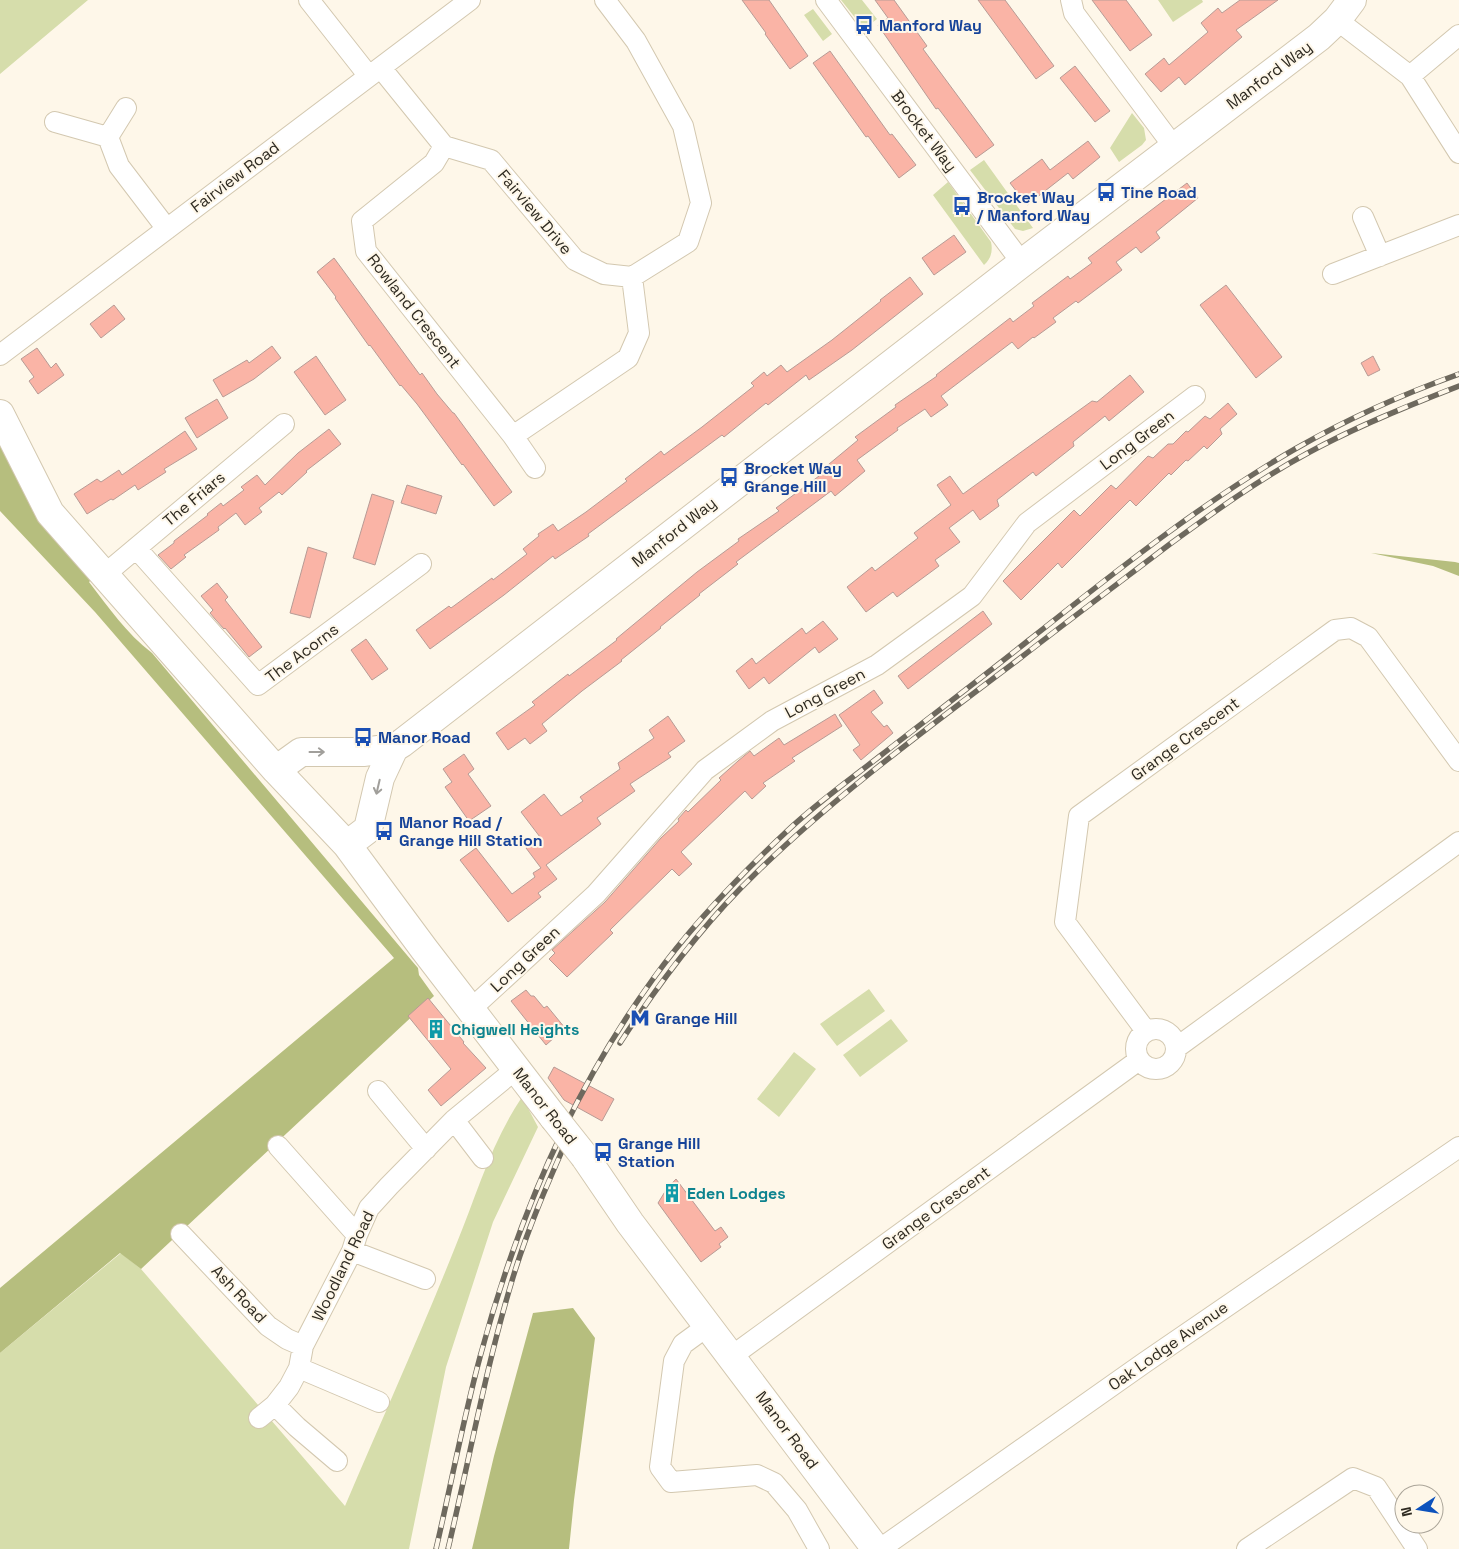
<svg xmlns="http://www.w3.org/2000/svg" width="1459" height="1549" viewBox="0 0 1459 1549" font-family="'Space Grotesk',sans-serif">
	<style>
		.green { fill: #d6ddab }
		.forest { fill: #b6be7e }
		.building { fill: #fab4a6; stroke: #b79b95 }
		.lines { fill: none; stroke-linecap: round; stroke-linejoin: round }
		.street-casing { stroke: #d3c8b0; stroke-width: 22 }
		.secondary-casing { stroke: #d3c8b0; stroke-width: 30 }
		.street { stroke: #fff; stroke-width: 20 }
		.secondary { stroke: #fff; stroke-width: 28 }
		.rail-casing { stroke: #6e695e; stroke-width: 5.5 }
		.rail { stroke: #fef7e9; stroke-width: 4; stroke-dasharray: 11; stroke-linecap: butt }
		.secondary-bridge-casing { stroke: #d3c8b0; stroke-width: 30; stroke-linecap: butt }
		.secondary-bridge { stroke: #fff; stroke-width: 28 }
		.oneway { stroke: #a19f9b }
		.labels { text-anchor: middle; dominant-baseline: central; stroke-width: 4; stroke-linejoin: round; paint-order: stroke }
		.transit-label { font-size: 16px; font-weight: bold; fill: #164399; stroke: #fef7e9; text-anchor: start }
		.street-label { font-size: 16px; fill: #2e2a21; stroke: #fef7e9 }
		.culture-label { font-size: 16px; font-weight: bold; fill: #0d838f; stroke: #fef7e9; text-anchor: start }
	</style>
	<rect width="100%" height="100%" fill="#fef7e9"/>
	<path class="green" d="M0,0H88L0,74Z
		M841,0H862L877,19L864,29Z
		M1158,0H1202L1203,2L1173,22Z
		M813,9L832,34L823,41L804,15Z
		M1132,113L1144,128L1146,140L1142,145L1119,162L1110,148Z
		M984,160L1033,228L1023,231L1015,229L970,170Z
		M948,182L991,242C993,251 991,259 984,265L933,195Z
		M869,989L885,1011L837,1046L820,1024Z
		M891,1019L908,1041L860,1077L843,1055Z
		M794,1052L816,1069L779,1117L757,1099Z
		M522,1097L538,1127L493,1222L446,1367L409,1549H0V1353L121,1253L141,1269L345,1506C382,1419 421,1333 456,1245C477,1194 491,1143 522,1097Z"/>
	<path class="forest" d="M0,400L95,576L89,582C109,608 126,633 152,653L412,961L418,968L419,975L434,996L141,1269L120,1253L0,1353V1288L394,958L95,612L0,511Z
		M1371,553L1455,562L1459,563V576L1433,566Z
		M573,1308L595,1338L574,1500L569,1549H472L494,1456L533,1313Z"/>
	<path class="building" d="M742,0H769L808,56L790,69L765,34L766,33Z
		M875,0H894L927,46L923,49L994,145L976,158L938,108L936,109L878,25L888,18Z
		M978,0H1005L1054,66L1036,79Z
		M1092,0H1126L1152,35L1130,51Z
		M1240,0H1278L1236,30L1242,37L1185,85L1179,77L1161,92L1145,74L1164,58L1169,65L1208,32L1201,23L1218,8L1222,13Z
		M830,51L890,135L892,134L916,165L899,178L868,136L866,137L813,63Z
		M1075,66L1110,111L1095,122L1060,78Z
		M1088,141L1100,157L1073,179L1068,173L1027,205L1010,183L1042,159L1050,170Z
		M1187,183L1198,198L1156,232L1160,238L1141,253L1136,247L1116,262L1122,270L1078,303L1076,301L1053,318L1056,322L1034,338L1033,337L1018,349L1012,342L941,396L948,405L931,417L925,409L897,428L898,430L857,460L865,471L835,496L831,491L736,562L738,564L699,594L700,595L660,627L661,628L621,660L622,661L582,691L542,724L547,731L530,744L525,738L508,750L496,733L535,705L532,702L568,674L569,676L617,640L616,639L697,572L739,541L738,539L779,511L776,508L819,476L817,474L858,440L855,437L896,407L895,405L937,376L936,375L1010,318L1013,322L1034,306L1032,303L1068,276L1070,279L1092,263L1088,258Z
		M954,235L966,252L934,275L922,258Z
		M334,258L420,375L422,373L437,394L453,413H454L512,492L494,506L463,464L462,465L417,404L401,385L400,386L370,345L369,346L335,298L336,297L317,272Z
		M910,277L923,294L852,350L809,380L806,375L768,405L766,403L724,437L722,435L588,534L589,536L555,559L553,556L504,595L430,649L416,630L449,606L451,608L492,578L493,580L527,554L523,549L539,536L538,534L553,524L558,531L586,512L627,481L625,479L661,451L664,455L702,427L754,386L751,383L764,372L767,376L781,365L787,372L832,340L881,301L880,300Z
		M1226,285L1282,357L1256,378L1200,305Z
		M114,305L125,319L101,338L90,324Z
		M272,346L281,358L254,379L223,397L213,380L247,360L249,363Z
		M37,348L51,368L56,363L64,375L38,394L29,381L34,377L21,359Z
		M316,356L346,400L325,415L294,372Z
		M1373,356L1380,370L1368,376L1361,363Z
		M1130,375L1144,392L1109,421L1105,416L1073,442L1074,446L1036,476L1033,472L997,500L999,506L980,520L973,510L949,528L960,542L935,560L939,566L897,597L893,592L866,612L847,587L872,567L875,571L918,538L914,533L951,505L937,485L950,476L963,494L1092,401L1097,402Z
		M217,399L228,418L197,438L185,418Z
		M1228,403L1237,414L1220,429L1222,434L1207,449L1204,446L1188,461L1186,460L1171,475L1169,473L1136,506L1130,500L1062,568L1058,563L1021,600L1003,581L1074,510L1080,516L1111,485L1116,489L1148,456L1153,458L1168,444H1173L1186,431L1188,432L1205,416L1210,419Z
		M329,429L341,444L306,471L307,472L282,495L279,492L259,508L262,512L245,525L236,513L218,527L219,530L184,555L186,557L171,569L158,555L174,543V541L208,515L207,514L221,503L223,506L244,490L241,487L257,475L265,485L298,453Z
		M185,431L197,449L164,469L166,472L138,490L135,485L113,500L111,499L87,514L74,494L97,479L101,482L119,470L122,475Z
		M407,485L442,496L436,514L401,503Z
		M372,494L394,501L375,565L353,558Z
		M308,547L327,553L310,618L290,613Z
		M217,583L228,597L225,600L262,647L249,657L225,628L224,629L215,619L210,613L213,610L201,596Z
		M983,611L992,624L908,689L898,676Z
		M823,621L838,639L819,653L815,647L769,684L764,677L749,689L736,671L752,658L756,664L802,628L806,634Z
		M366,639L388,669L372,680L351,650Z
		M874,690L883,703L871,712L884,727L887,725L893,733L861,760L853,750L860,745L839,715Z
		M835,714L842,726L792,758L795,761L763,783L766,786L752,799L745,791L681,852L692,864L679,876L672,869L610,930L613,933L567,977L549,959L555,953L552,950L605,902L661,838L679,821L678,819L686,810L688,812L721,780L719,778L738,761L750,751L754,756L779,738L784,745Z
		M668,716L685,741L668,753L671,757L630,784L635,791L597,818L601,824L546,865L557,879L538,893L541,897L508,922L460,860L476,848L512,894L535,877L533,873L541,868L526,848L540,837L521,812L544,794L561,816L583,801L580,797L620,769L618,763L654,738L649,730Z
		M464,754L474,769L468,774L491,806L469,821L445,787L452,782L443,769Z
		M526,990L531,996H534L544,1008L547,1006L565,1028L546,1045L511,1001Z
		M428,998L464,1042L463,1043L486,1068L441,1106L428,1090L451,1069L408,1016Z
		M554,1067L614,1099L602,1121L564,1100L548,1078Z
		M676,1179L715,1231L721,1227L728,1237L719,1244L721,1247L701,1262L658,1203L666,1190Z"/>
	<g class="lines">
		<g class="street-casing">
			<path id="street" d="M309,0L368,75
				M826,0L1022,263
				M1071,0L1074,13L1174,147
				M1337,20L1410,76L1459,153
				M381,68L444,146L491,160L575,260L604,274L632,277L688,242L701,203L683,126L636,41L605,0
				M1410,76L1459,35
				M55,122L108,137L119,166L167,229
				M108,137L126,108
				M444,146L434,163L362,221L366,251L513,436L535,468
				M1363,217L1380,256
				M1333,274L1459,225
				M0,355L470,0
				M513,436L628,358L639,333L632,277
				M136,548L258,685L421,564
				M104,575L284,424
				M471,1009L596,894L705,770L772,721L877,665L972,596L1027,523L1195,396
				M1136 1049a20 20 0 1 1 40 0a20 20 0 1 1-40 0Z
				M1146,1031L1065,922L1079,816L1335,630L1351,628L1368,637L1459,761
				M1176,1048L1459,842
				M378,1091L426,1149
				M454,1120L483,1158
				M278,1146L357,1235
				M181,1234L268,1326L287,1339L303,1346
				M352,1251L425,1279
				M709,1325L683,1344L674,1361L660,1467L671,1482L757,1475L774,1483L797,1510L819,1549
				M732,1356L1139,1060
				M299,1368L379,1402
				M275,1405L297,1427L337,1461
				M259,1418L275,1405L289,1387L299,1368L303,1346L352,1251L357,1235L369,1208L389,1186L454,1120L516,1069
				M880,1549L1144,1363L1459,1147
				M1247,1549L1353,1478L1376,1487L1417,1549"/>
		</g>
		<g class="secondary-casing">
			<path id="secondary" d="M0,414L50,513L276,770L347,845L424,949L554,1118
				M276,770L301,752H363L394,748L402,743L1022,263L1319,37L1337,20L1352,0
				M347,845L368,829L380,778L394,748
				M585,1157L630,1223L876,1549"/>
		</g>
		<use href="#street" class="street"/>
		<use href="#secondary" class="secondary"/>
		<g class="rail-casing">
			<path id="rail" d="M620,1043C659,983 703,924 755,874C836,795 929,727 1019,659C1069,620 1120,582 1170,544C1214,512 1258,480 1306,454C1355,427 1407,406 1459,386
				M436,1549C451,1485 463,1420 480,1357C516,1223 571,1092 653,979C691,926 737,878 785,833C814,805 848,781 880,756C930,717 980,679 1029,640C1115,572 1201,503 1295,449C1347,419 1403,394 1459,374
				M448,1549C469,1461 485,1371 511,1284C527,1229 550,1178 573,1126"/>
		</g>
		<use href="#rail" class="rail"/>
		<g class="secondary-bridge-casing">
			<path id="secondary-bridge" d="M554,1118L585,1157"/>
		</g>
		<use href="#secondary-bridge" class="secondary-bridge"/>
	</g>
	<defs><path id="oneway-shaft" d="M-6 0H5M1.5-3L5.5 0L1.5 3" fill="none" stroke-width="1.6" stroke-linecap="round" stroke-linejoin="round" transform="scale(1.25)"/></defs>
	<g class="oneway">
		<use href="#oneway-shaft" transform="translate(317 752)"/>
		<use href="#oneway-shaft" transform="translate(378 787) rotate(103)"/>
	</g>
	<defs>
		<g id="bus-bare" transform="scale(1.5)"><path d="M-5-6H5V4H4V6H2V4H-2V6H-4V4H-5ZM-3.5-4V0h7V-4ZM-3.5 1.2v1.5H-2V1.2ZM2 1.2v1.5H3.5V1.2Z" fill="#1a4fb4" stroke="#fef7e9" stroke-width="2.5" paint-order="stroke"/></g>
		<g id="metro-bare" transform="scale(1.5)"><path d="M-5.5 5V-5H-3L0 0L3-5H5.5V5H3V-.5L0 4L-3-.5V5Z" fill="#1a4fb4" stroke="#fef7e9" stroke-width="2.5" paint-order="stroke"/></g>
		<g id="building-bare" transform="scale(1.5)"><path d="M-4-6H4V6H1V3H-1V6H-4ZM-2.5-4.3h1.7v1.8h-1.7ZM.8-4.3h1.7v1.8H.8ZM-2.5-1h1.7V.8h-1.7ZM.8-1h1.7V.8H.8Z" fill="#0f9aa8" stroke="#fef7e9" stroke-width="2.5" paint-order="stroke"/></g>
	</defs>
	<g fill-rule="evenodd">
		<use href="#bus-bare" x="864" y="25"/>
		<use href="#bus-bare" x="1106" y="192"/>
		<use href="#bus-bare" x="962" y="206"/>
		<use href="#bus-bare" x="729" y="477"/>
		<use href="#bus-bare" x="363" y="737"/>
		<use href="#bus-bare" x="384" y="831"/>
		<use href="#metro-bare" x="640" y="1018"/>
		<use href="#building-bare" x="436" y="1029"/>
		<use href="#bus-bare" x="603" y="1152"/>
		<use href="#building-bare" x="672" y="1193"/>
	</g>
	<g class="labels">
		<g class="transit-label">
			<text x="879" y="25">Manford Way</text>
			<text x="1121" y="192">Tine Road</text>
			<text x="977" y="197">Brocket Way<tspan x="977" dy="18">/ Manford Way</tspan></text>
			<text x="744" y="468">Brocket Way<tspan x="744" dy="18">Grange Hill</tspan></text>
			<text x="378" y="737">Manor Road</text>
			<text x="399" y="822">Manor Road /<tspan x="399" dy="18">Grange Hill Station</tspan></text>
			<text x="655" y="1018">Grange Hill</text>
			<text x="618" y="1143">Grange Hill<tspan x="618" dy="18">Station</tspan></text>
		</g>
		<g class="street-label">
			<text transform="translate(1269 75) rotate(-37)">Manford Way</text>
			<text transform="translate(924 131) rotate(53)">Brocket Way</text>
			<text transform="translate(235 177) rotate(-37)">Fairview Road</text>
			<text transform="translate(535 212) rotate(50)">Fairview Drive</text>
			<text transform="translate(414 311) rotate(52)">Rowland Crescent</text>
			<text transform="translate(1137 440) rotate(-37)">Long Green</text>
			<text transform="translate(194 499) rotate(-40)">The Friars</text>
			<text transform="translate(674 532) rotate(-38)">Manford Way</text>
			<text transform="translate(302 653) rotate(-37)">The Acorns</text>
			<text transform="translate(825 693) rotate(-28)">Long Green</text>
			<text transform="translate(1185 739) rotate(-36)">Grange Crescent</text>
			<text transform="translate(525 959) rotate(-43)">Long Green</text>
			<text transform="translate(545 1106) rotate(52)">Manor Road</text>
			<text transform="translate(936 1208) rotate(-36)">Grange Crescent</text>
			<text transform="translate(343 1266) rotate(-64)">Woodland Road</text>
			<text transform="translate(239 1294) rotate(47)">Ash Road</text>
			<text transform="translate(1168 1346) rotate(-35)">Oak Lodge Avenue</text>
			<text transform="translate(787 1430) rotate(53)">Manor Road</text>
		</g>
		<g class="culture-label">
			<text x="451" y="1029">Chigwell Heights</text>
			<text x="687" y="1193">Eden Lodges</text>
		</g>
	</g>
	<g transform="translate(1419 1509) rotate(258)"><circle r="24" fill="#fef7e9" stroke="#aba599"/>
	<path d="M0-4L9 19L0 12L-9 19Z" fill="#0d52bc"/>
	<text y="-8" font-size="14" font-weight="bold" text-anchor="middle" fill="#2e2a21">N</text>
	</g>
</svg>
